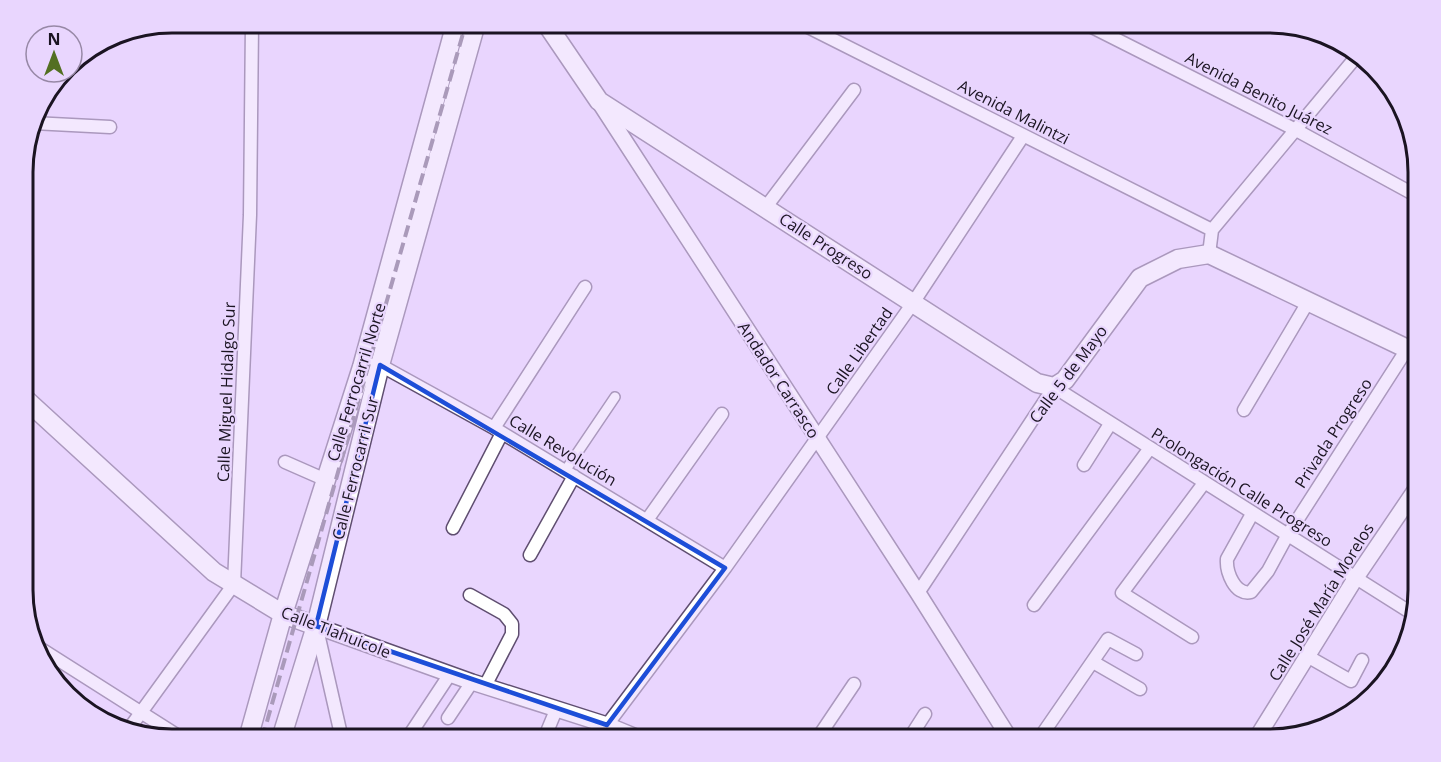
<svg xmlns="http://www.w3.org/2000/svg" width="1441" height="762" viewBox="0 0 1441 762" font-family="'Open Sans',sans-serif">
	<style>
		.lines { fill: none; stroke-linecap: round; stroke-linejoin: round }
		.pedestrian-casing { stroke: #5f4e70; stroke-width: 12 }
		.minor-casing { stroke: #5f4e70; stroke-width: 15 }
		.tertiary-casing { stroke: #5f4e70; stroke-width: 18 }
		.secondary-casing { stroke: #5f4e70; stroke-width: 21 }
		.pedestrian { stroke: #fff; stroke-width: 9 }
		.minor { stroke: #fff; stroke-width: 12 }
		.tertiary { stroke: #fff; stroke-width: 15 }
		.secondary { stroke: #fff; stroke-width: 18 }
		.rail { stroke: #5d5269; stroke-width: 4; stroke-dasharray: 12 6; stroke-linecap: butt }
		.marked { fill: none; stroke: #1d4ed8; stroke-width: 4.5; stroke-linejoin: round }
		.labels { text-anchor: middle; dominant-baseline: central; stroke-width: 4.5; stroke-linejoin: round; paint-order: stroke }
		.street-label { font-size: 16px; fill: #1b1422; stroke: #e9d6fe }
		.rim { fill: none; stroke: #1b1422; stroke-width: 3 }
	</style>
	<rect width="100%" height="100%" fill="#e9d6fe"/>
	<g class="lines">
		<g class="pedestrian-casing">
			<path id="pedestrian" d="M565,471L615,397"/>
		</g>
		<g class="minor-casing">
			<path id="minor" d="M800,23L1212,230
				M1084,23L1296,130L1417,196
				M33,123L110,127
				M766,207L854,90
				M1209,254L1212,230L1356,57
				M380,365L494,428L725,568
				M1244,410L1308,302
				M494,428L585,287
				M285,462L326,480
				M1084,465L1110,424
				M1252,514L1227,559C1226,572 1235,596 1251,592L1268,571L1287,536L1407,349
				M647,520L722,414
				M453,528L502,433
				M530,555L574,476
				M918,593L1054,387L1413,614
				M470,595L504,614L512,624V634L485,686
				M1034,605L1150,448
				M317,629L342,739
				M1192,637L1122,593L1204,483
				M38,647L183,739
				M1307,656L1351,681L1362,660
				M1093,662L1140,689
				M448,718L472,682
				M607,725L725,568L913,303L1023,136
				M129,729L234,584L250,215L252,23
				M407,739L450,674
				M544,739L556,710
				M817,739L854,684
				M909,739L925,714
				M1039,739L1108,639L1136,654"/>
		</g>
		<g class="tertiary-casing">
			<path id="tertiary" d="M600,103L918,593L1010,739
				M316,626L472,682L607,725L641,739
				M1256,739L1355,579L1418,486"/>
		</g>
		<g class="secondary-casing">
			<path id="secondary" d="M546,23L599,101L1037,383L1054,387L1065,380L1140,278L1178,259L1209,254L1418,354
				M23,397L214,572L283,614L316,626
				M248,739L283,614L362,367L456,23
				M281,739L316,626L380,365L476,23"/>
		</g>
		<use href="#pedestrian" class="pedestrian"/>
		<use href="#minor" class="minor"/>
		<use href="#tertiary" class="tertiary"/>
		<use href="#secondary" class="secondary"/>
		<path class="rail" d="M262,739L466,23"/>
	</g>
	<path d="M0 0H1441V762H0ZM380,365L725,568L607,725L316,626Z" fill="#e9d6fe" fill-opacity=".55" fill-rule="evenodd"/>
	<path class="marked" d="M380,365L725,568L607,725L316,626Z"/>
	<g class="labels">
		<g class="street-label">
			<text transform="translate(1259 93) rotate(27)">Avenida Benito Juárez</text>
			<text transform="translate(1014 112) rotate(27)">Avenida Malintzi</text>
			<text transform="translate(826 246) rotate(33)">Calle Progreso</text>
			<text transform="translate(859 351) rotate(-55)">Calle Libertad</text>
			<text transform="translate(1068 374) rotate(-53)">Calle 5 de Mayo</text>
			<text transform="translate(779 380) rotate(57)">Andador Carrasco</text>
			<text transform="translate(356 382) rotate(-73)">Calle Ferrocarril Norte</text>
			<text transform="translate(226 392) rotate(-88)">Calle Miguel Hidalgo Sur</text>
			<text transform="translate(1333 433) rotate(-57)">Privada Progreso</text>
			<text transform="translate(563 450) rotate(31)">Calle Revolución</text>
			<text transform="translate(355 468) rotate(-76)">Calle Ferrocarril Sur</text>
			<text transform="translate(1242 487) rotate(32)">Prolongación Calle Progreso</text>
			<text transform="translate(1321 602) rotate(-58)">Calle José María Morelos</text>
			<text transform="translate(336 632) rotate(21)">Calle Tlahuicole</text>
		</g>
	</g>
	<path d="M0 0H1441V762H0ZM172 33H1269A139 139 0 0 1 1408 172V590A139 139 0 0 1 1269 729H172A139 139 0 0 1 33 590V172A139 139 0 0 1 172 33Z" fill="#e9d6fe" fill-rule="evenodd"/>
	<path class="rim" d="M172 33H1269A139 139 0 0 1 1408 172V590A139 139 0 0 1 1269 729H172A139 139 0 0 1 33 590V172A139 139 0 0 1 172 33Z"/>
	<g transform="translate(54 54)"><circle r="28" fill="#e9d6fe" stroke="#9788a6" stroke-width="1.5"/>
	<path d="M0-4.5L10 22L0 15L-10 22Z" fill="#536f22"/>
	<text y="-9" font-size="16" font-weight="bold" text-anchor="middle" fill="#1b1422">N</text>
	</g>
</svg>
